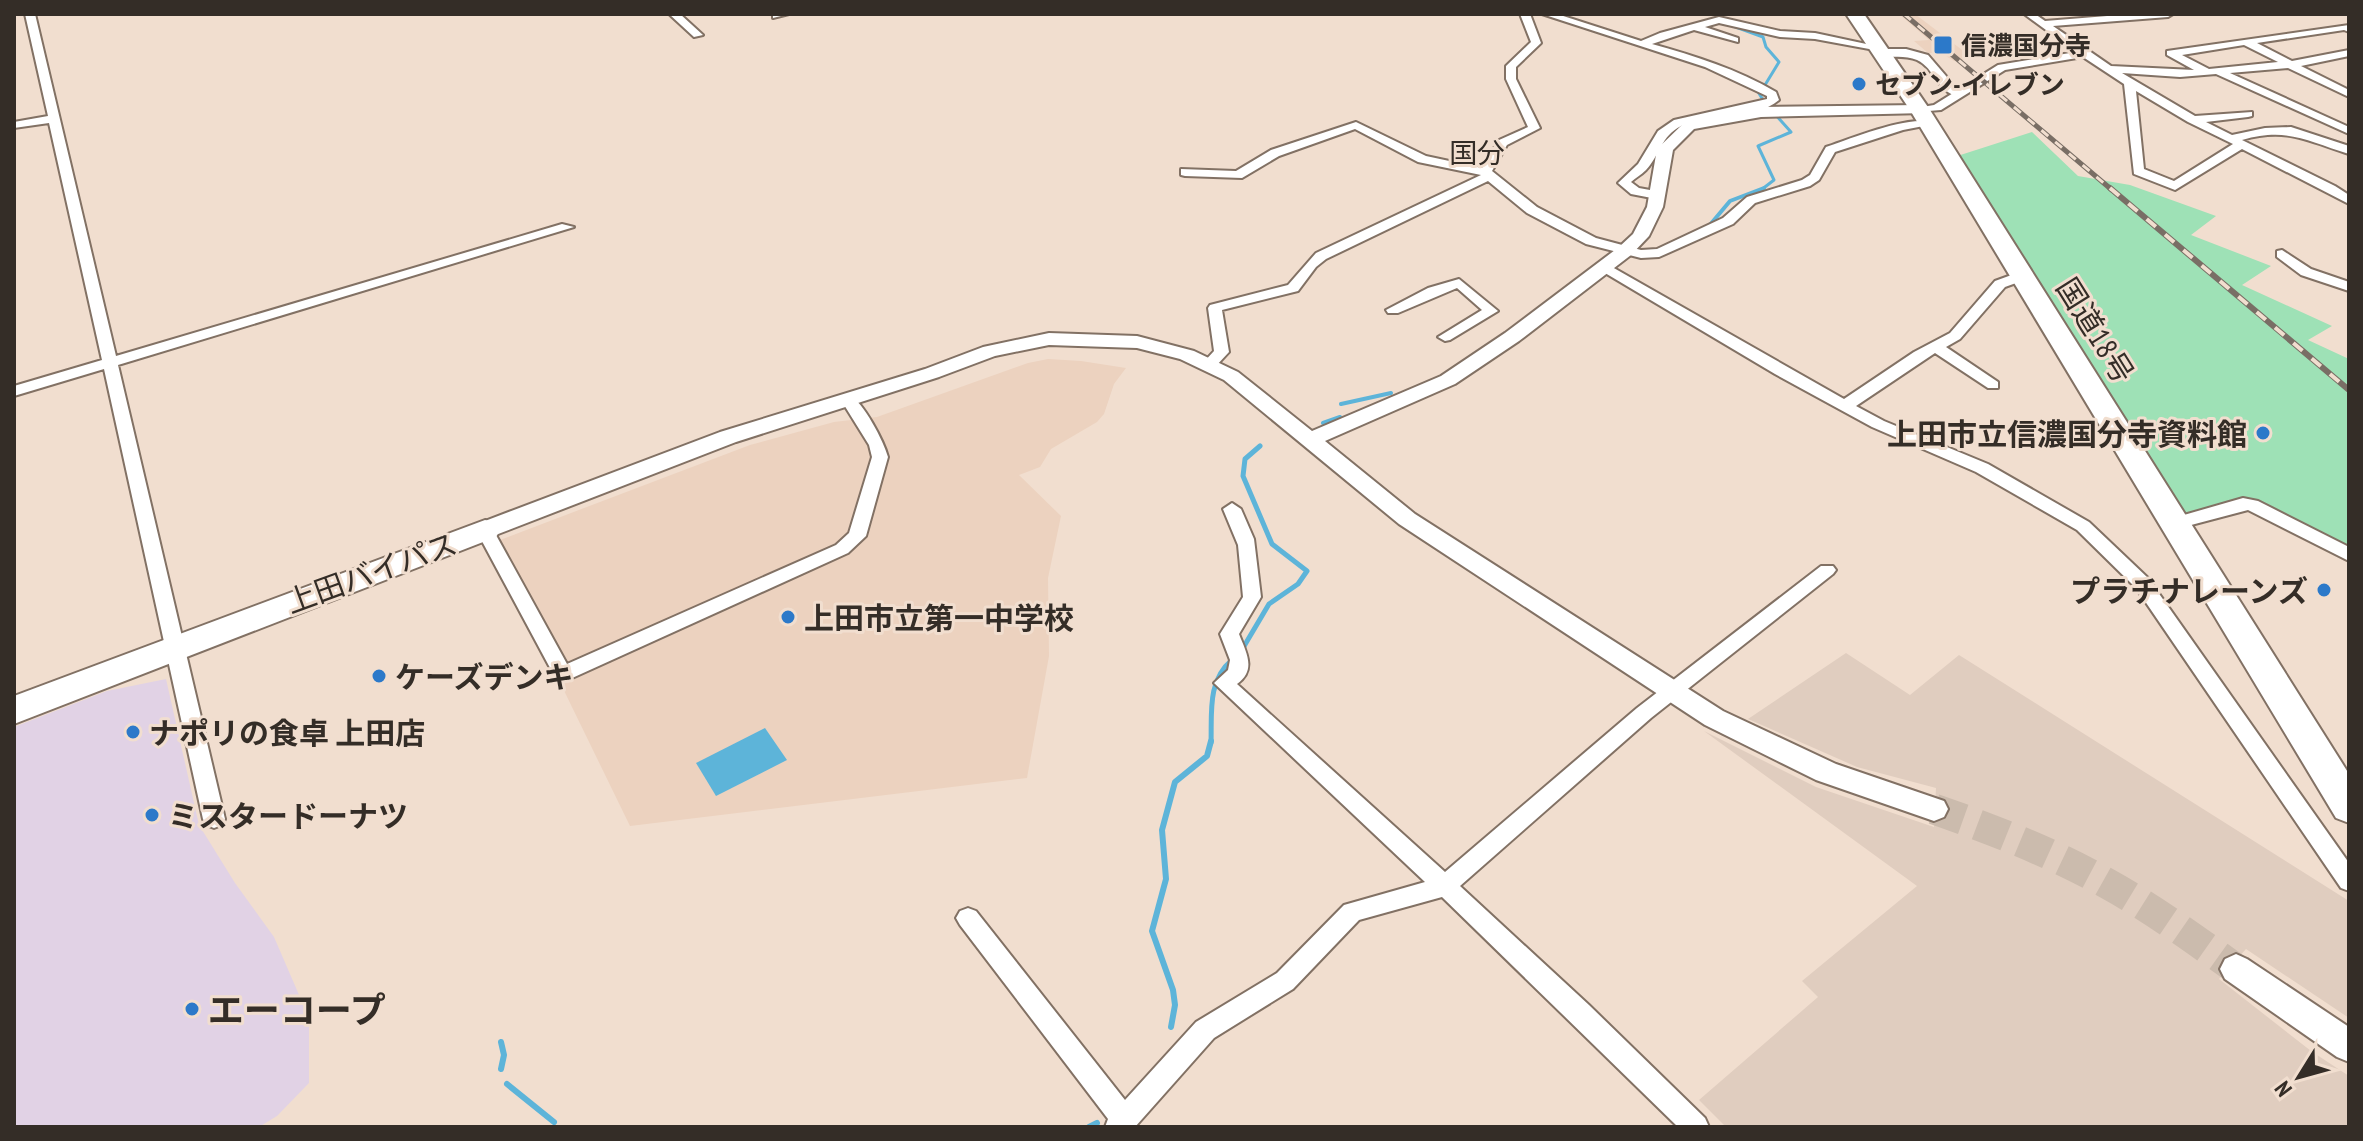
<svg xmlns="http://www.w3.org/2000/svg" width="2363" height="1141" viewBox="0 0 2363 1141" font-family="'PT Sans Narrow','Noto Sans JP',sans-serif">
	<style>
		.commercial { fill: #e1d2e5 }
		.industrial { fill: #e0cdbf }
		.built { fill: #ecd2bf }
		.green { fill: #9ee1b6 }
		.water { fill: #5db4d9 }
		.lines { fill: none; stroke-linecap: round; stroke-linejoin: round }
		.stream-far3 { stroke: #5db4d9; stroke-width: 3 }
		.stream-far2 { stroke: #5db4d9; stroke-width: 4 }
		.stream-far1 { stroke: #5db4d9; stroke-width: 5 }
		.stream { stroke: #5db4d9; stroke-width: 6 }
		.secondary-tunnel { stroke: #cbbbad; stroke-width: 31; stroke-dasharray: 31 15; stroke-linecap: butt }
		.street-casing { stroke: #827164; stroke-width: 4 }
		.secondary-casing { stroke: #827164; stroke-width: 4 }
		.highway-casing { stroke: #827164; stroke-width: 4 }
		.street { fill: #fff; fill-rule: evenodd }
		.secondary { fill: #fff; fill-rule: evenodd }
		.highway { fill: #fff; fill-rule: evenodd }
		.rail-far1-casing { stroke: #796e65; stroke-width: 5 }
		.rail-casing { stroke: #796e65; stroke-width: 6 }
		.rail-far1 { stroke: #f1decf; stroke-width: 3; stroke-dasharray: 9; stroke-linecap: butt }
		.rail { stroke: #f1decf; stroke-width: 4; stroke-dasharray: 12; stroke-linecap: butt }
		.poi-dot { fill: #2c79c9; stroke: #f1decf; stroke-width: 3 }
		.labels { text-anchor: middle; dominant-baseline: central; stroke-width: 6; stroke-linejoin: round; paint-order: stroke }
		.far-poi-label { font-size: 26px; font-weight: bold; fill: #342d27; stroke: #f1decf; text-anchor: start }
		.far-quarter-label { font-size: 28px; fill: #342d27; stroke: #f1decf }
		.street-label { font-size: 30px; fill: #342d27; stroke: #f1decf }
		.poi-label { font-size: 30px; font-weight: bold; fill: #342d27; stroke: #f1decf; text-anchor: start }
		.near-poi-label { font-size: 36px; font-weight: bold; fill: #342d27; stroke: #f1decf; text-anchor: start }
	</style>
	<rect width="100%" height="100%" fill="#f1decf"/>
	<path class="commercial" d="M166,679L199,825L235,883L274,937L309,1018V1083L277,1116L259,1127H14V727L107,691Z"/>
	<path class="industrial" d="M1846,653L1910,695L1959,655L2349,901V1018L2246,949L2219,979L2311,1051L2349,1076V1127H1726L1699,1100L1818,997L1802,981L1917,886L1704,731L1816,787L1934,827L1936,788L1857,767L1748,719Z"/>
	<path class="built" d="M1899,14H1915L1974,59L1954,61L1941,53H1928L1914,41L1929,40Z
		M1048,359L1081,361L1126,368L1114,384L1104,414L1097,422L1051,449L1040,467L1019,475L1061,516L1048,578L1049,656L1027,778L630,826L492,543L750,445L834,422L877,417L1028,363Z"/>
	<path class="green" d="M2032,132L2078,176L2130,185L2216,216L2191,235L2271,266L2242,285L2332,326L2308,340L2349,359V559L2243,504L2176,523L1948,159Z"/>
	<path class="water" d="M765,728L787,760L716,796L696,763Z"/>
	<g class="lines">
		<path class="stream-far3" d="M1733,26L1763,37L1766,47L1779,62L1765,85
			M1757,90L1763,100
			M1761,190L1774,180L1758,146L1791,132L1774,113"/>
		<path class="stream-far2" d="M1709,226L1730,201L1764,188
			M1341,404L1391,393
			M1323,423L1340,417"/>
		<path class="stream-far1" d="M1240,653L1269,604L1298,584L1307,571L1272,544L1243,476L1245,459L1260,446
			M1211,743C1212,713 1207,681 1232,660"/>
		<path class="stream" d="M1171,1027L1175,1005L1173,990L1152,931L1166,879L1162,830L1175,782L1207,756L1211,741
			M501,1042L504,1055L501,1069
			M507,1084L554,1122
			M1089,1127L1097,1123"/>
		<path class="secondary-tunnel" d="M1934,809C1994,830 2053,853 2108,884C2153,909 2194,939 2236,969"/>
		<g class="street-casing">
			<path id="street" d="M25,14H35L116,356L562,224L574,227L118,365L225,819L222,825L214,828L206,825L203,819L104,369L14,396V386L102,360L49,123L14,128V122L48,116Z
				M669,14H680L703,35L694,37Z
				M773,14H789L773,18Z
				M1520,14H1530L1541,43L1516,67V79L1540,128L1507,145L1492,171L1537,207L1596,238L1641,250L1657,249L1723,218L1747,197L1802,180L1810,175L1826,147C1848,140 1915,112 1934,124L1903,130L1835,152L1819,180L1810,186L1755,203L1733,224L1659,257L1641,258L1586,244L1527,213L1488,181L1326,259L1316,267L1298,291L1222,310L1229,352L1215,367H1205L1202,364L1214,351L1208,308L1210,305L1288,285L1316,253L1481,175L1418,162L1355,129L1279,156L1242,178L1185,176L1181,175V169L1236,171L1271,150L1356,122L1426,156L1482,168L1499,140L1528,127L1506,79V66L1531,42Z
				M1542,14H1557L1641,41L1660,33L1719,17L1780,31L1815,33L1885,48L1880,51L1815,39L1780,37L1719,23L1705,27L1738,38V42L1694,30L1652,44C1695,56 1737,69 1776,92L1779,100C1753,122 1710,110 1681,126C1661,136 1660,155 1646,170C1641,175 1635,178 1631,182L1639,188L1661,192L1663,195L1657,199L1631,194L1618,183L1638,164L1658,131L1674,120L1767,99V96L1705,67Z
				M2024,14H2035L2045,21L2132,14H2173L2168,17L2053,26L2111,66L2194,70L2167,55V51L2349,25V32L2344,30L2257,43L2292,61L2349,50V56L2301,66L2349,90V97L2288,68L2230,73L2349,127V134L2216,74L2180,77L2122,73L2195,116L2252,112V116L2248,117L2206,122L2232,135L2265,128L2291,127L2349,146V154C2307,141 2287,127 2242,140L2335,186L2349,195V204L2242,149L2175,190L2134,174L2124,84L2083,57L2005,70L1941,110L1916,112V108L1934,105L1998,65L2076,52ZM2244,45L2278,62L2209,69L2182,55ZM2136,91L2188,122L2233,144L2174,181L2144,169Z
				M2282,250L2311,269L2349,282V291L2301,275L2277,257V251Z
				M1605,263L1844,399L1914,352L1950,333L1995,281L2017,273H2027V279L2005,287L1960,339L1946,347L1998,382V388H1988L1935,353L1856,406L1884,421L1988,464L2089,522L2148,578L2349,863V891L2341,888L2136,588L2077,530L1976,472L1872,427L1775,374L1600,270V264Z
				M1459,279L1498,311L1450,340L1445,341L1438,337L1482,310L1457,288L1398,313H1388L1386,310L1428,288Z
				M849,395C863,401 884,442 888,457L866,536L848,553L570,679H556L476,530L479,526H491L567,664L836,545L849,533L872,457L869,445L841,400Z
				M2243,498L2258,501L2349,547V561L2248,510L2176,529L2167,523L2170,519Z
				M1232,503L1241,509L1254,539L1261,597L1239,634C1246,652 1257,670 1237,684L1445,872L1637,708L1821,566H1833L1836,570L1833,574L1651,718L1460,886L1589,1005L1705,1118L1709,1127H1678L1442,897L1359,920L1293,989L1214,1038L1135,1127H1105L1108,1119L960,925L956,918L960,911L968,908L976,911L1125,1100L1196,1022L1277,973L1344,905L1425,882L1214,683L1228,670L1230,660L1220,634L1243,597L1238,545L1223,509Z"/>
		</g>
		<g class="secondary-casing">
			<path id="secondary" d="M1884,49H1906L1928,55L1952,83L1966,93L1959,97C1934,90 1936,69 1917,60C1905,55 1891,58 1879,56L1877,53Z
				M1920,105L1925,107V113L1761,117L1694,129L1673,150L1663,207L1649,236L1631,255L1519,341L1455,384L1325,441L1415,514L1723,711L1836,764L1944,801L1948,809L1944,817L1934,821L1816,780L1705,725L1399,524L1224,380L1180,359L1137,348L1049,345L995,356L939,377L736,442L493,536H477L473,530L477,524L720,432L925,369L983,347L1049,333L1137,336L1194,351L1238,372L1312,431L1441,376L1505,333L1619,247L1633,234L1647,207L1657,149L1684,123L1717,113L1761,107Z
				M2236,954L2247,959L2349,1027V1062L2337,1057L2225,979L2220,969L2225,959Z"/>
		</g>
		<g class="highway-casing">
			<path id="highway" d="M1846,14H1864L1930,110L2349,774V823L2336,818L1910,110Z
				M485,520L496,523L500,530L496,537L14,724V696Z"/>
		</g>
		<use href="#street" class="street"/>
		<use href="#secondary" class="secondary"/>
		<use href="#highway" class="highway"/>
		<g class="rail-far1-casing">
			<path id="rail-far1" d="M1904,14L2112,190"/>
		</g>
		<g class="rail-casing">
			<path id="rail" d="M2110,188L2349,390"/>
		</g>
		<use href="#rail-far1" class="rail-far1"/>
		<use href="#rail" class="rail"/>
	</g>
	<g class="poi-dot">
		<rect x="1933" y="35" width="20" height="20" rx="4"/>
		<circle cx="1859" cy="84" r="8"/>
		<circle cx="2263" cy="433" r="8"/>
		<circle cx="2324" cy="590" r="8"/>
		<circle cx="788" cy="617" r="8"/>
		<circle cx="379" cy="676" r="8"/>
		<circle cx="133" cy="732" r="8"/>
		<circle cx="152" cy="815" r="8"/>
		<circle cx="192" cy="1009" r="8"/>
	</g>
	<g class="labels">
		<g class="far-poi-label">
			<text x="1961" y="45">信濃国分寺</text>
			<text x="1875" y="84">セブン-イレブン</text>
		</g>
		<g class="far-quarter-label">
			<text x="1477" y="152">国分</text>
		</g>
		<g class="street-label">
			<text transform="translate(2096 330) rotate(58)">国道18号</text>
			<text transform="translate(371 572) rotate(-20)">上田バイパス</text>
		</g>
		<g class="poi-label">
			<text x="2247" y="433" text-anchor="end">上田市立信濃国分寺資料館</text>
			<text x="2308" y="590" text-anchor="end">プラチナレーンズ</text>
			<text x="804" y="617">上田市立第一中学校</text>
			<text x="395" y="676">ケーズデンキ</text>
			<text x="149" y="732">ナポリの食卓 上田店</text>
			<text x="168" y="815">ミスタードーナツ</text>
		</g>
		<g class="near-poi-label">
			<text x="208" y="1009">エーコープ</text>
		</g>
	</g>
	<rect width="2363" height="1141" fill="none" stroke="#342d27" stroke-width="32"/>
	<g transform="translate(2299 1077) rotate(233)" stroke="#f1decf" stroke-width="6" paint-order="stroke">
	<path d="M0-6L14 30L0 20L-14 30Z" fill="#342d27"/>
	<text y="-12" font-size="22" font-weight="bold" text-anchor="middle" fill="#342d27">N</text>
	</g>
</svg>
